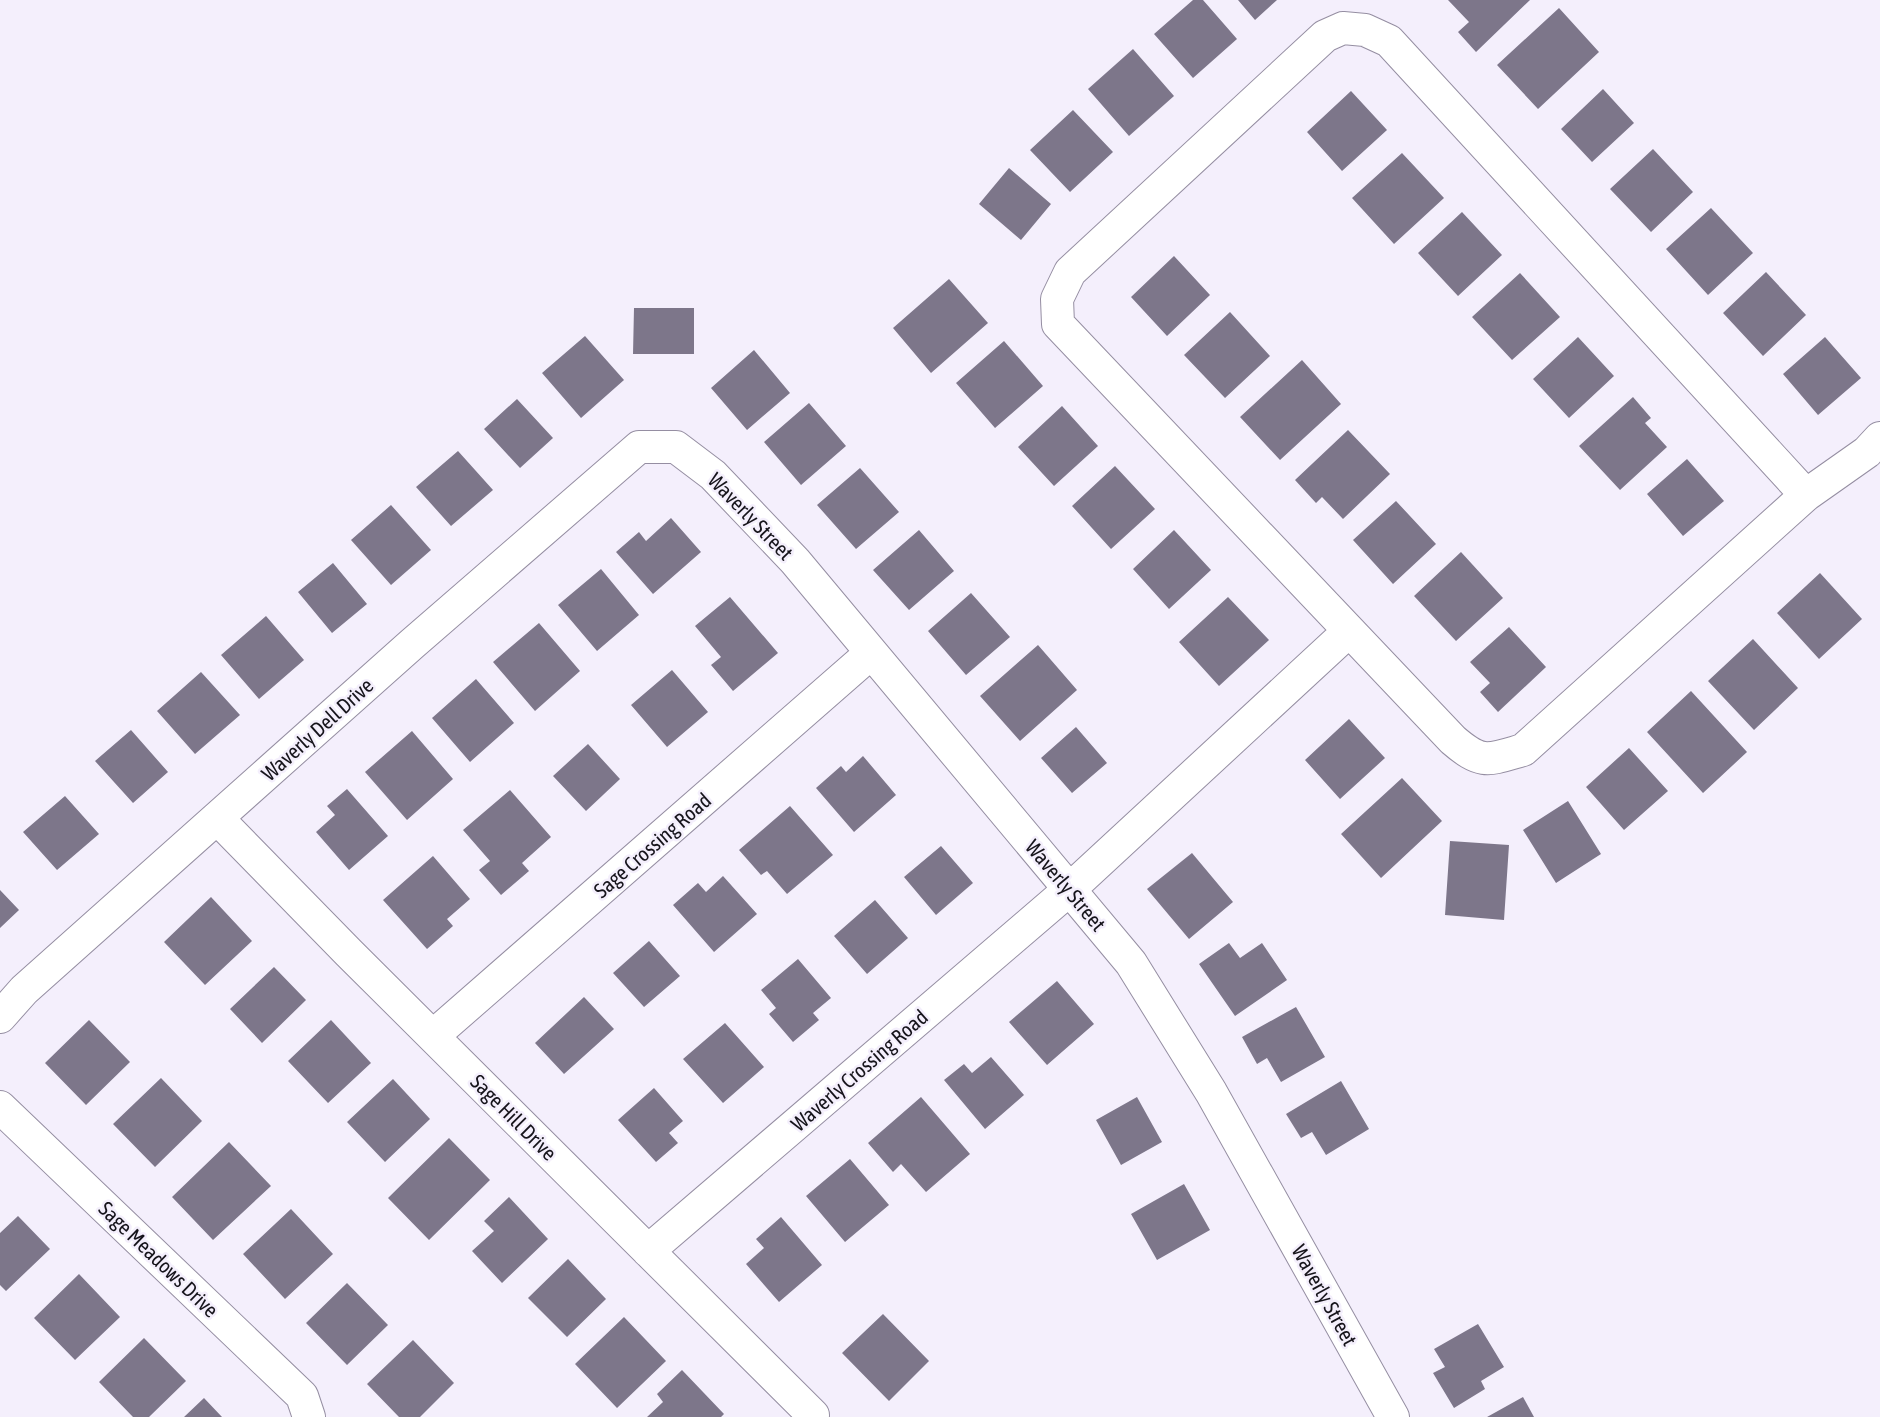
<svg xmlns="http://www.w3.org/2000/svg" width="1880" height="1417" viewBox="0 0 1880 1417" font-family="'Asap Condensed',sans-serif">
	<style>
		.building { fill: #7d768a }
		.lines { fill: none; stroke-linecap: round; stroke-linejoin: round }
		.street-casing { stroke: #958ea2; stroke-width: 34 }
		.street { stroke: #fff; stroke-width: 32 }
		.labels { text-anchor: middle; dominant-baseline: central; stroke-width: 5; stroke-linejoin: round; paint-order: stroke }
		.street-label { font-size: 21px; fill: #16141b; stroke: #f4effc }
	</style>
	<rect width="100%" height="100%" fill="#f4effc"/>
	<path class="building" d="M1193,0H1203L1237,39L1193,78L1154,34Z
		M1238,0H1277L1255,20Z
		M1448,0H1530L1476,52L1458,32L1469,22Z
		M1559,8L1599,52L1538,109L1497,65Z
		M1133,49L1174,96L1129,136L1088,89Z
		M1603,89L1634,123L1592,162L1561,129Z
		M1351,91L1387,130L1342,171L1307,132Z
		M1073,110L1113,152L1070,192L1030,150Z
		M1653,149L1693,192L1651,232L1610,189Z
		M1402,153L1444,198L1394,244L1352,198Z
		M1009,168L1051,204L1021,240L979,204Z
		M1711,208L1753,253L1708,295L1666,249Z
		M1462,212L1502,255L1458,296L1418,253Z
		M1174,256L1210,295L1167,336L1131,297Z
		M1766,272L1806,315L1763,356L1723,313Z
		M1520,273L1560,317L1512,360L1472,317Z
		M949,279L988,323L931,373L893,328Z
		M634,308H694V354H633Z
		M1230,312L1270,356L1225,398L1184,355Z
		M585,336L624,380L581,418L542,373Z
		M1578,337L1614,376L1569,418L1533,379Z
		M1825,337L1861,378L1818,415L1783,374Z
		M1004,341L1043,386L995,428L956,383Z
		M754,350L790,393L747,430L711,388Z
		M1302,360L1341,404L1280,460L1240,417Z
		M1633,397L1651,418L1645,423L1667,447L1620,490L1579,446Z
		M517,399L553,438L520,468L484,429Z
		M809,403L846,446L801,485L764,442Z
		M1062,406L1098,446L1054,486L1018,447Z
		M1348,430L1390,474L1343,519L1322,497L1316,503L1295,480Z
		M458,451L493,490L451,526L416,487Z
		M1687,459L1724,501L1683,536L1647,494Z
		M1115,466L1155,509L1111,549L1072,506Z
		M860,468L899,512L856,549L817,505Z
		M1396,501L1436,544L1393,584L1353,540Z
		M391,505L431,550L391,585L351,540Z
		M671,518L701,552L653,594L616,552L639,532L646,541Z
		M919,530L954,571L909,610L873,570Z
		M1174,530L1211,570L1169,609L1133,569Z
		M1461,552L1503,598L1456,641L1414,596Z
		M333,563L367,604L332,633L298,592Z
		M601,569L639,615L597,651L558,605Z
		M1820,573L1862,619L1819,659L1777,613Z
		M971,593L1010,637L966,675L928,631Z
		M730,597L778,653L733,691L711,665L721,657L695,626Z
		M1228,597L1269,640L1219,686L1179,642Z
		M266,616L304,660L259,699L221,655Z
		M539,623L580,671L535,711L493,662Z
		M1509,627L1546,667L1498,712L1480,692L1490,683L1470,662Z
		M1753,639L1798,688L1754,730L1708,681Z
		M1038,645L1077,690L1020,741L980,696Z
		M672,670L708,712L667,747L631,705Z
		M201,672L240,715L195,754L157,711Z
		M476,679L514,723L470,762L432,718Z
		M1691,691L1747,752L1703,793L1647,732Z
		M1349,719L1385,758L1340,799L1305,760Z
		M1076,727L1107,763L1072,793L1041,758Z
		M131,730L168,772L133,803L95,761Z
		M412,731L453,779L407,820L365,772Z
		M588,744L620,779L586,811L553,776Z
		M1629,748L1668,791L1624,830L1586,787Z
		M863,756L896,795L854,832L816,788L841,766L846,772Z
		M1402,778L1442,821L1381,878L1341,834Z
		M347,789L388,836L349,870L316,832L335,815L327,806Z
		M510,790L551,837L522,863L529,871L501,895L479,870L490,861L463,830Z
		M65,796L99,834L57,870L23,832Z
		M1568,801L1601,854L1556,883L1523,830Z
		M790,806L833,855L787,894L767,871L761,875L739,850Z
		M1450,841L1509,845L1504,920L1445,915Z
		M941,846L973,883L936,915L904,877Z
		M1192,853L1233,902L1189,939L1147,889Z
		M433,856L470,899L447,919L453,926L427,949L383,900Z
		M723,876L757,914L714,952L673,905L698,883L706,892Z
		M0,890L19,910L0,928Z
		M211,897L252,941L205,985L164,942Z
		M875,900L908,938L867,974L834,936Z
		M649,941L680,976L644,1007L613,973Z
		M1229,943L1240,958L1262,943L1287,980L1235,1016L1199,964Z
		M798,959L831,998L813,1013L819,1020L793,1042L769,1014L776,1008L761,990Z
		M274,967L306,1000L262,1043L230,1009Z
		M1057,981L1094,1024L1047,1065L1009,1022Z
		M584,997L614,1029L564,1074L535,1043Z
		M1296,1007L1325,1057L1281,1082L1267,1058L1257,1064L1242,1037Z
		M89,1020L130,1062L86,1105L45,1063Z
		M331,1020L371,1063L328,1103L288,1061Z
		M725,1023L764,1067L723,1103L683,1059Z
		M991,1057L1024,1095L985,1129L944,1080L964,1064L972,1073Z
		M161,1078L202,1121L155,1167L113,1124Z
		M393,1079L430,1119L385,1162L347,1122Z
		M1341,1081L1369,1129L1326,1155L1312,1132L1301,1138L1286,1114Z
		M654,1088L683,1121L669,1133L678,1143L656,1162L618,1120Z
		M921,1097L970,1154L926,1192L901,1164L893,1172L868,1143Z
		M1137,1097L1162,1142L1121,1165L1096,1120Z
		M449,1138L490,1180L429,1240L388,1198Z
		M229,1142L271,1186L213,1240L172,1197Z
		M850,1159L889,1205L845,1242L806,1196Z
		M1184,1184L1210,1230L1157,1260L1131,1214Z
		M509,1197L548,1239L502,1283L472,1251L494,1231L484,1221Z
		M291,1209L333,1254L285,1299L243,1254Z
		M18,1216L50,1249L6,1291L0,1285V1233Z
		M781,1217L822,1265L779,1302L746,1264L764,1248L756,1239Z
		M568,1259L606,1299L567,1337L528,1298Z
		M79,1274L120,1317L75,1360L34,1318Z
		M347,1283L388,1325L347,1365L306,1323Z
		M883,1314L929,1361L889,1401L842,1353Z
		M624,1317L666,1361L617,1408L575,1364Z
		M1478,1324L1504,1367L1481,1381L1485,1389L1454,1408L1433,1373L1445,1367L1434,1349Z
		M144,1338L186,1381L149,1417H133L99,1382Z
		M413,1340L454,1383L420,1417H399L367,1384Z
		M682,1370L724,1414L721,1417H647L663,1402L657,1394Z
		M1523,1397L1534,1417H1487Z
		M204,1398L222,1417H184Z"/>
	<g class="lines">
		<g class="street-casing">
			<path id="street" d="M1343,28L1365,30L1389,41L1806,495L1523,750C1488,760 1482,765 1453,740L1058,324L1057,299L1070,272L1325,36Z
				M1806,495L1867,452L1880,438
				M217,818L349,953L813,1415
				M0,1017L24,990L412,644L639,447H676L713,475L795,561L1131,963L1211,1092L1393,1417
				M433,1036L871,653
				M0,1107L302,1396L309,1417
				M648,1251L1070,889L1349,631"/>
		</g>
		<use href="#street" class="street"/>
	</g>
	<g class="labels">
		<g class="street-label">
			<text transform="translate(751 516) rotate(46)">Waverly Street</text>
			<text transform="translate(317 729) rotate(-42)">Waverly Dell Drive</text>
			<text transform="translate(652 845) rotate(-41)">Sage Crossing Road</text>
			<text transform="translate(1066 885) rotate(50)">Waverly Street</text>
			<text transform="translate(859 1070) rotate(-41)">Waverly Crossing Road</text>
			<text transform="translate(514 1117) rotate(45)">Sage Hill Drive</text>
			<text transform="translate(159 1259) rotate(44)">Sage Meadows Drive</text>
			<text transform="translate(1325 1295) rotate(61)">Waverly Street</text>
		</g>
	</g>
</svg>
